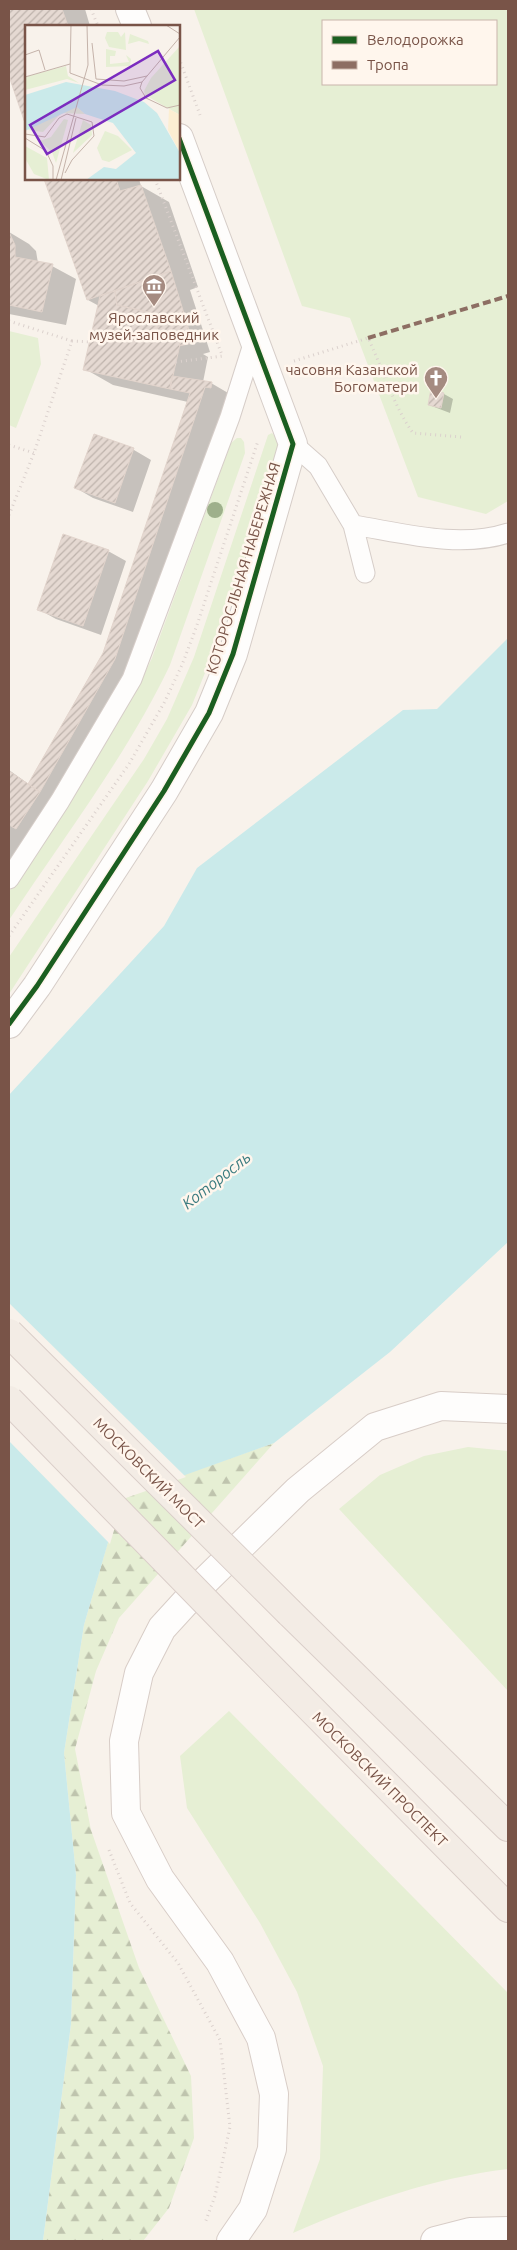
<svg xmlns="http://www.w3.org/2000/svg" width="517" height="2250" viewBox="0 0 517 2250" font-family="Ubuntu,sans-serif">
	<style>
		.green { fill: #e6efd4; fill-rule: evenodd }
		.forest { fill: url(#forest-firs) }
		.water { fill: #caeaea }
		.pier { fill: #f8f2eb }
		.shadow { fill: #0003 }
		.building { fill: url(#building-hatch); stroke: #e2d4cc }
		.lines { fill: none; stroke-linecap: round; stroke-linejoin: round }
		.service-casing { stroke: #d6cdc8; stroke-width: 21 }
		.minor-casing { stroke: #d6cdc8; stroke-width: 30 }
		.secondary-casing { stroke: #d8cdc7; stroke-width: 30 }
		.primary-casing { stroke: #dacec9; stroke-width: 30 }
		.path { stroke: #dbd1cd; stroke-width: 3; stroke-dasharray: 1 4; stroke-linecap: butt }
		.service { stroke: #fefdfc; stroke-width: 19 }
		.minor { stroke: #fefdfc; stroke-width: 28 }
		.secondary { stroke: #fefdfc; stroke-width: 28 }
		.primary { stroke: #f3ece5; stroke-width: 28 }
		.primary-bridge-casing { stroke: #dacec9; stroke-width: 30; stroke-linecap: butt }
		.primary-bridge { stroke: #f3ece5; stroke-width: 28 }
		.quiet { stroke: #8d6e63; stroke-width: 4; stroke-dasharray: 8 4; stroke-linecap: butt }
		.cycleway-casing { stroke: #fff6ed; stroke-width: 8 }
		.cycleway { stroke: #1b5e20; stroke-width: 5 }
		.tree { fill: #9eb08b }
		.labels { text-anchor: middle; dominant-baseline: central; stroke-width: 5; stroke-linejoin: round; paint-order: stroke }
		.poi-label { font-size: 15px; fill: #795448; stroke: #fff6ed }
		.street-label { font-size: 15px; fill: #795448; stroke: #fff6ed }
		.water-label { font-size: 16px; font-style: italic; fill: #3a7b7f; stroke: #fff6ed }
		.inset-road { fill: none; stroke: #c5b3aa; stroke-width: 1 }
		.view { fill: #7b2cbf; fill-opacity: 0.15; stroke: #7b2cbf; stroke-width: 2.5 }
		.inset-edge { fill: none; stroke: #795448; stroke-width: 2.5 }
	</style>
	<defs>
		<pattern id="forest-firs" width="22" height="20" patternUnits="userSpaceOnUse" patternTransform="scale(1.25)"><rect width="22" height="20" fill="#e6efd4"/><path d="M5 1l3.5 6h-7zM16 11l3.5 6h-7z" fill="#bfc4ae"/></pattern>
		<pattern id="building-hatch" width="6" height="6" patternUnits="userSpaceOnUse" patternTransform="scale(1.25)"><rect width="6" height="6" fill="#e5d9d2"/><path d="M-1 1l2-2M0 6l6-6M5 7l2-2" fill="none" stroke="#beb3ac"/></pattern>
	</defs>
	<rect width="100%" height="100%" fill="#f8f2eb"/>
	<path class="green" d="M194,9H508V501L486,514L418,497L350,318L302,306ZM323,21H496V84H323Z
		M9,331L38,338L41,364L16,428L9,425Z
		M272,433L278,439V453L215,648L192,705L148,781L9,994V957L144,759L167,719L194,657L268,435Z
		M237,438H241L244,442L245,453L170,665C127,755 64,837 9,920V892L116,725L137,689L152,658L231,443Z
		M468,1447L508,1451V1691L339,1509L380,1475L424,1456Z
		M229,1711L508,1993V2169C434,2178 361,2203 293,2233L320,2159L323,2066L297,1992L260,1923L187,1808L180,1756Z"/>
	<path class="forest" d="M274,1443L119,1618L96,1671L75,1749L91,1830L139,1968L191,2076L194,2138L169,2208L143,2241H43L71,2024L76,1875L64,1753L84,1625L121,1497Z"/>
	<path class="water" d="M508,638V1242L390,1352L274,1443L121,1498L84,1625L64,1753L76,1875L71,2024L43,2241H9V1095L164,926L197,868L403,710L437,709Z"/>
	<path class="pier" d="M9,1303L186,1477L123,1499L110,1544L9,1441Z"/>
	<path class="shadow" d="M9,9H85L90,26H26V122L9,72Z
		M46,179H139L141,186L169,202L198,287L190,290L210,352L203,354L208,357L203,382L211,383L235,397L139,672L127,665V668L138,674L9,876V770L30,785L104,654L188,402L113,385L85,369L99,306L88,300Z
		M9,232L29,244L36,251L38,263L52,266L76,279L66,325L9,314Z
		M444,394L453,399L450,413L429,405Z
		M95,436L134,450L151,460L133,512L93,498L76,488Z
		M108,551L126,561L101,635L56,619L38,609Z"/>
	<path class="building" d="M9,9H62L68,26H26V126L9,76Z
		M44,179H116L120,191L141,185L171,271L87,300Z
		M9,232L15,245V257L53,264L42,312L9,305Z
		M171,271L193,343L179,346L181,340L156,335L161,315L117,305L115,291Z
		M115,291L117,305L161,315L156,335L181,340L170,389L83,370L100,296Z
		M172,376L212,382L211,388L205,387L115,659L40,792L28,784L103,653L190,393L170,389Z
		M431,389L444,393L441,408L428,405Z
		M94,434L134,448L115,503L74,488Z
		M63,534L109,550L83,626L37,610Z
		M9,771L40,792L16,829L9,825Z"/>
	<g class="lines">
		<g class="service-casing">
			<path id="service" d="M293,444L318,466L353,525C403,533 459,549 508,533
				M353,525L365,573
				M9,879L60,801L132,679L230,417L254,341"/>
		</g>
		<g class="minor-casing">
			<path id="minor" d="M130,9L137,26
				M9,1024L37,986L164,791L209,713L233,654L293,444L179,138"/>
		</g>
		<g class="secondary-casing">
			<path id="secondary" d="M231,2241L253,2209L272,2149L274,2094L261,2038L220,1962L160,1879L126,1813L124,1741L139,1673L162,1628L205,1581L298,1490L375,1427L441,1406L508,1409
				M435,2241L470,2232L508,2231"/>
		</g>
		<g class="primary-casing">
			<path id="primary" d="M290,1613L508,1827
				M253,1650L508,1908"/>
		</g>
		<path class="path" d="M91,9L98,26
			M179,58L200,115
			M155,179L222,355
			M9,321L72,341
			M294,361L368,338C383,369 393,405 413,433L461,437
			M176,362L223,356
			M9,445L34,453
			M9,515L34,453L72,341L91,342
			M9,936L129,764L164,703L182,665L196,628L258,441
			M109,1850L130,1903L178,1963L220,2040L230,2127L215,2196L205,2223"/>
		<use href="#service" class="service"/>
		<use href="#minor" class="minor"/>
		<use href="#secondary" class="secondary"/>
		<use href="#primary" class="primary"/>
		<g class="primary-bridge-casing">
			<path id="primary-bridge" d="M9,1333L290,1613
				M9,1400L253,1650"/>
		</g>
		<use href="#primary-bridge" class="primary-bridge"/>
		<path class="quiet" d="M368,338L508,296"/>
		<g class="cycleway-casing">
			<path id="cycleway" d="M9,1024L37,986L164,791L209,713L233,654L293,444L179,138"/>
		</g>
		<use href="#cycleway" class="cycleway"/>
	</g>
	<circle class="tree" cx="215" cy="510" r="8"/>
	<defs>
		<g id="museum-pin" transform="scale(1.25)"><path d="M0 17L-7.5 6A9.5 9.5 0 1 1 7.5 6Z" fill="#a58b81" stroke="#fff6ed"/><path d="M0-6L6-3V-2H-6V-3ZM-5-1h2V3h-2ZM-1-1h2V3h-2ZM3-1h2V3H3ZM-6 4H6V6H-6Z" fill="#fff"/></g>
		<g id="church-pin" transform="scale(1.25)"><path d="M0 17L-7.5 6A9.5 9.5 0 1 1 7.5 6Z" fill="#a58b81" stroke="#fff6ed"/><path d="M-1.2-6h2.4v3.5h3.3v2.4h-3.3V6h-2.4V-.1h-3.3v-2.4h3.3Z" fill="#fff"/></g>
	</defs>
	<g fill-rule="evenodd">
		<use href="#museum-pin" x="154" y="286"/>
		<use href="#church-pin" x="436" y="378"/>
	</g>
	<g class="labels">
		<g class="poi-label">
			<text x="154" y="317">Ярославский<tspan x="154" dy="17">музей-заповедник</tspan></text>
			<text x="418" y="369" text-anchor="end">часовня Казанской<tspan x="418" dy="17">Богоматери</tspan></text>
		</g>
		<g class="street-label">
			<text transform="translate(243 568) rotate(-73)">КОТОРОСЛЬНАЯ НАБЕРЕЖНАЯ</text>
			<text transform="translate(149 1473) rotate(45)">МОСКОВСКИЙ МОСТ</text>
			<text transform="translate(380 1779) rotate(45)">МОСКОВСКИЙ ПРОСПЕКТ</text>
		</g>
		<g class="water-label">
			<text transform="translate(216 1180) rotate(-38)">Которосль</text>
		</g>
	</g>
	<g transform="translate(25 25)">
		<rect width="155" height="155" fill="#f8f2eb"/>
		<path d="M155,21V90L120,70L119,66L126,53ZM81,24L91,26L90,31H85V39L104,37L101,30L106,34L105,41L81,42ZM41,41L43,51L54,58L42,54L0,65V52ZM39,94L43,95L31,138L27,127L15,116L26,112ZM58,95L66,100L67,110L48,128ZM80,106L93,111L107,125L84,137L77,135L72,123Z" fill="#e6efd4"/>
		<path d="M82,7H93L96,12L100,7L101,25L84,22L80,13ZM105,9L123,16L124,19L114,16L103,19ZM52,82L60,89L36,88L18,107L3,105L35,87ZM0,121L22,133L24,155L9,149L0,133Z" fill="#e6efd4"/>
		<path d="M144,84L155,90V128L143,105Z" fill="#fceed2"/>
		<path d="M41,57L90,66L119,77L132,88L155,128V155H61L79,142L91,144L111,128L88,98L60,89L52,82L0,106V70Z" fill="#caeaea"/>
		<path class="inset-road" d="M46,0L45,48L77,60L99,61L117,57L155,12M141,0L155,9M67,18L71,54L99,56L122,51M0,30L14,25L20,45M0,52L45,39M117,57L115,63L121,73L142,83L155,80M0,109L20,112L34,93L42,89L67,97L69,111L47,135L40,148M0,113L21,126L28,141V155M31,155L63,40L62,0M36,155L51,93"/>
		<path class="view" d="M133,26L150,55L22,129L5,100Z"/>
		<rect width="155" height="155" class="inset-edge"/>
	</g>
	<rect width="517" height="2250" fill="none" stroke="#795448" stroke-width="20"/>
	<rect x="322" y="20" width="175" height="65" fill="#fff6ed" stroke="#c9b5ab"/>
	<rect x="332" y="36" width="25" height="8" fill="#1b5e20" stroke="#c9b5ab"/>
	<text x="367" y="45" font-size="15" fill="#795448">Велодорожка</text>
	<rect x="332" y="61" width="25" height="8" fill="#8d6e63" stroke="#c9b5ab"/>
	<text x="367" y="70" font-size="15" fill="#795448">Тропа</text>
</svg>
